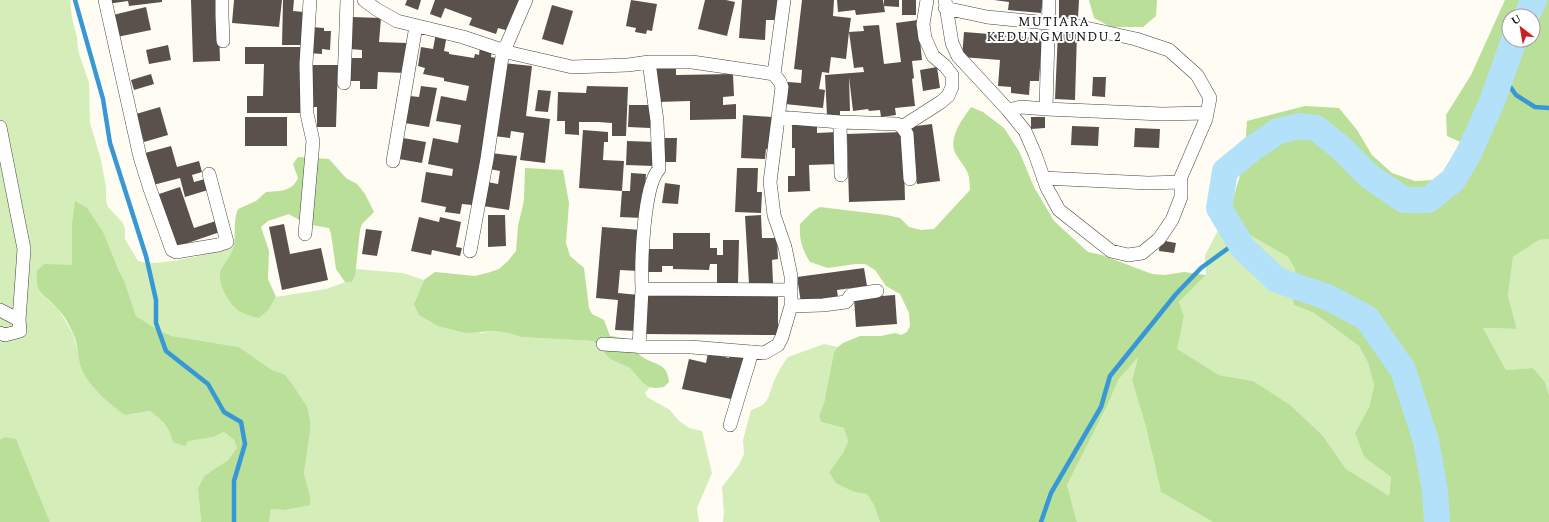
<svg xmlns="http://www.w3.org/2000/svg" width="1549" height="522" viewBox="0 0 1549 522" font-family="Spectral,serif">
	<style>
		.green { fill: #d5edb9 }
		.forest { fill: #b9df98; fill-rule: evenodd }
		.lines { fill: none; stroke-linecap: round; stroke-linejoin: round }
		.stream { stroke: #3798d5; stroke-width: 4.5 }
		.river { stroke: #b4e1fa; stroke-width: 26 }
		.building { fill: #5a514c }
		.street-casing { stroke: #434343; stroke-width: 14 }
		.street { stroke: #fff; stroke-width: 13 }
		.labels { text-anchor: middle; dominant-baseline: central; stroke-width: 4; stroke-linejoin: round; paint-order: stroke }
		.neighbourhood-label { font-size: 13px; letter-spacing: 1px; fill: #101010; stroke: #fff }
	</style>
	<rect width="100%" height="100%" fill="#fffdf3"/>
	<path class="green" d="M0,0H70L72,18L77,37L78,50L89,83L90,123L101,160L106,187V201L108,207L123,223L125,229V239L138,261C160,268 211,253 234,246L230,259L221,270L269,309L276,297L326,289L345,282H352L355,276V269L403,273L424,280L415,301L481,333L494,331L508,333L521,337L593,341L610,359L630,368L642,382L650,387L645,393L647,397L670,410L678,420L689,428L702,431L712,473L697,508L699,522H269L271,509L284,510L310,496L304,474L310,432L284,374L272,370L239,347L172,336L160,331L136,316L124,280L118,269L72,224V265L41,294L59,310L73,334L84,373L125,415L150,411C163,421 168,427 173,442L213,437L224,432L234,440L237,448L228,460L204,476L198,488L201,522H50L16,439L0,440Z
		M1230,208L1243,231L1288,257L1295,269L1296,279L1291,293L1294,305L1314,313L1359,346L1369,362L1374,386L1369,407L1355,433L1364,457L1391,477L1389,497L1346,469L1323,436L1253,381L1219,375L1176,349L1184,316L1179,302L1206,275L1205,255Z
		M1549,239V395L1545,382L1533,368L1506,370L1483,328L1517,329L1508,296L1513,257L1539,240Z
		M824,344L838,347L834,352L824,403L819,416L821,422L844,428L848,441L843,453L829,472L854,492L867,494L874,505L880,522H723L724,513L722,487L739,465L744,454L743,440L751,410C772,404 767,395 775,379C778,371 783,364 788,357Z
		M1138,356L1132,380L1146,427L1161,492L1213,522H1077L1067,485L1106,408L1119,379Z"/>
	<path class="forest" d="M1089,0H1157L1156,16L1143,27H1111L1094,18Z
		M1505,0H1549V239L1539,240L1513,257L1508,296L1517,329L1483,328L1506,370L1533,368L1545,382L1549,395V522H1213L1161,492L1146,427L1132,380L1138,357L1119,379L1106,408L1067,485L1077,522H880L874,505L867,494L854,492L836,483L829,472L843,453L848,441L844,428L821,422L819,416L824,403L834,352L838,347L843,343L860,336H881L895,333L901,335L907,332L910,326L909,313L900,294L886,286L875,270L865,264H855L828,268L810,262C802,249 799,239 800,224L813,211L820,207L886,215L900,218L909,227L921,230L934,229L970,190C970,171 966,170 957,156C946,140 962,120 971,107L983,112L1004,128L1019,151L1034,187L1054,221L1088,252L1102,255L1152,274L1165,275L1184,272L1206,275L1179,302L1184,316L1177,349L1219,375L1253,381L1290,405L1323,436L1346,469L1389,496L1391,477L1364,457L1355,433L1369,407L1374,386L1368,362L1359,346L1314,313L1294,305L1291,293L1296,279L1295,269L1288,257L1243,231L1230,208L1244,163L1247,121L1305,106L1339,108L1357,130L1372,155L1392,173L1415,181L1434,180L1453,165L1465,144L1447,136L1446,115L1471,75ZM1509,16H1533V40H1509Z
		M298,157L329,159L346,178L357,184L365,194L374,212L362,224L360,230L355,276L352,282H345L336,269L331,234L329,228L306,224L289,214L268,221L261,227L269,251L268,279L276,297L269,309L259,318C253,317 247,315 241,312C230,306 216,283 221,270C226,260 231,258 234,245C236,233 233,220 238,209L256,201L266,192C279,191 292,192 298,178L293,164Z
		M525,168L563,170L569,203L566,243L570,256L584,268L589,308L592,314L604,320L610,336C615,337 622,337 626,339C632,343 635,351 641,356C653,365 668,362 669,382L664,387L656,388L649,387L642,382L630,368L610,359L593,341L521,337L508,333L494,331L466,333L438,326L419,315L414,304L424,280L435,272L475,276L487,273L499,269L508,261L516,251L518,226L524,200Z
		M75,201L87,208L103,232L118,269L124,280L136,316L160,331L172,336L239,347L272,370L284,374L292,384L307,407L310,420V432L304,474L310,496V505L284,510L271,509L269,522H201L198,488L204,476L228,460L237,448L234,440L224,432L213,437L188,441L185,446L173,442C168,426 163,421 150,411L125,415C110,404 93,390 84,374C77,362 79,345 73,333C69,325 64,315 58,309C43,293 35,295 37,270L45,264L72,265V224Z
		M4,437L16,439L50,522H0V440Z"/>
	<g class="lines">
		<path class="stream" d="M75,0L103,99L110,143L146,256L156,300V323L166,351L208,384L224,412L241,422L245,444L234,481V522
			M1501,74L1516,95L1535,107L1549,108
			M1041,522L1051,493L1101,407L1110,376L1176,294L1201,268L1238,241"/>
		<path class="river" d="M1526,16L1534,0
			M1437,522L1435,491L1426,441L1403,370L1367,318L1327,297L1277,280L1243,248L1219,208L1225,171L1253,148L1278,131L1300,126L1316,128L1340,147L1369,176L1404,200H1428L1453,180L1469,153L1493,99L1514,40"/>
	</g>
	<path class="building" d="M107,0H162V2L129,6L128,1L107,4Z
		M191,0H218L220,61L193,62Z
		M234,0H282L279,27L232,23Z
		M283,0H294L293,11L304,12L303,45H282Z
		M407,0H421L418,10L405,5Z
		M435,0H521L509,31L498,28L496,34L469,25L472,18L445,8L441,18L430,14Z
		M631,0L657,4L652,31L647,30L646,34L635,32L636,28L626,26Z
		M705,0H726L735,2L727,36L698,29Z
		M742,0H777L776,20H766L765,40L739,38Z
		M802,0H834L833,16L851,18L849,32L864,31L863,26L879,25L884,64L901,62L896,23L918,20L922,60L912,61L914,78L912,79L915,106L895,108L896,115L881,117L880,110L869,111L868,109L853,111L849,77L850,111H840V115L827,116L825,75L864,72L863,67L854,68L849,32L846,59L831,57L829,73L822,72L819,89L825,90L823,108L785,104L788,82L801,83L802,70L794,69Z
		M837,0H883L885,12L856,15L855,10L838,12Z
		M884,0H899V7L884,6Z
		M902,0H916V15H902Z
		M994,0H1043L1041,13L1008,10L1009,2Z
		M1059,0H1079L1078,18L1059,17Z
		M552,5L573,11L563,45L542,39Z
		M146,7L151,30L117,37L113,15Z
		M352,17L381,18L379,42L407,43L406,73L378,72L377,89H360V81H349L350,58H362V50L350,49Z
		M311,27L324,28V31H331L330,50L322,49V54L308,53Z
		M964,32L1042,38L1039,81H1030L1029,95L1011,93V87L998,86L1000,60L962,57Z
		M1058,32L1077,33L1075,100L1055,99Z
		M436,33L447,35L444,51L449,52V54L474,58L475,54L479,55L480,46L492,49L491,57L500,59L472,205L462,204L460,214L445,212L446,207L421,202L426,172L452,176L453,169L428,164L433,138L458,143L461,125L436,121L441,96L466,101L469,86L444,81V78L423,74L425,68L418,66L421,47L433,49Z
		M168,45L171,60L149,64L146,50Z
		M245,47H300V113H247V96H263L264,64H245Z
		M503,63L532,66L526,116L550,119L545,163L520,160L524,133L511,131L510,138L494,136Z
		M310,65H338L336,127H317V107H309Z
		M676,67V75L733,74L734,96L723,97V105L736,104V119L690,120V101L658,102L657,68Z
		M937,67L940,88L923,91L920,70Z
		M151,74L154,84L134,90L131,80Z
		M1093,77H1106L1105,97L1092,96Z
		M421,86L437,88L429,127L405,123L410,96L419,97Z
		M587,86L628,87L626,136H612V123L598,122H579V135L565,134V121H557L558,92L586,93Z
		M538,90L551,91L548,112L535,111Z
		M629,105H650V128L628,127Z
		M160,107L168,135L144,142L136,114Z
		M743,115L772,117L771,150L766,149L765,159L741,158Z
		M245,117H287V146H245Z
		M1031,117H1045V128L1031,129Z
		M817,123V133L837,132L838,164L809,165L810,191L788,192V176H795V148H792V124Z
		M932,124L940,181L917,184L909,127Z
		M1072,126L1099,127L1098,146L1071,145Z
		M1135,128L1160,129L1159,148L1134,147Z
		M583,130L608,132V142H604L603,160L624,161L622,191H630L631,173L646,174L643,218L620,217L622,191L579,188Z
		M903,132L905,200L849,202L847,134Z
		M403,138L426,142L422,163L399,159Z
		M665,138H677L676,162H664Z
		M627,141L655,142L654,166L626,165Z
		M171,146L177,167L199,161L202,172L192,175L194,182L205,179L208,190L185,197L180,178L153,185L145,153Z
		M491,153L517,156L509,210L483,206L487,182L498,184L500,171L489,169Z
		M737,168H758L757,192H762L761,213L735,212Z
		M665,183L680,185L678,204L662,203Z
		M180,187L194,228L216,221L220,232L173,248L156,195Z
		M488,215H505L506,246L488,247Z
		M761,215L762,238H777L778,259L772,260L773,283L749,284L745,216Z
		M419,217L439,222L440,217L461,222L456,247L462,248L460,256L432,250L431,255L411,251Z
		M284,224L290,254L321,248L328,280L282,290L269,227Z
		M602,227L641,230L638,271L620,270L618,293L639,295L636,331L615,330L618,300L596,298Z
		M366,229L382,231L377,256L362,254Z
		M673,233H710V248H717V255H723V240H739L738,283H717V264H710L709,270L673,269V266H662V272H646V249H673Z
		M1160,240L1176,243L1174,253L1159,251Z
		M864,268L867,286L837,290L838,297L801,303L797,277Z
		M646,294L778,295V335L645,334Z
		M895,295L897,324L856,327L854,298Z
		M730,352L745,355L736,400L682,389L689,359L706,363L708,353L729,358Z"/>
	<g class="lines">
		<g class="street-casing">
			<path id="street" d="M105,0L140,157L150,189L172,250L176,252L218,245L227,242L209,174
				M222,0V16L223,41
				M364,0L376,9L397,21L463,37L511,53L572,67L628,65L649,62H692L774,74
				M945,0L952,43L958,56L1008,110L1025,131L1035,154L1047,188L1059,210L1111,251L1128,255L1142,253L1159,239L1172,220L1181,197V177L1206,119L1210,98L1197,75L1169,50L1136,39L1077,26L987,17L945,8
				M504,51L526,0
				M649,62L657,121L659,169C643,187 641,263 642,289L791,290
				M344,83L347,0
				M1046,109L1162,114L1207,113
				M1008,110L1021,107L1046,109L1049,0
				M778,117L840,122L897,124L902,127L907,134L910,179
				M840,122L841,175
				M0,127L24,249L19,320
				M902,127L941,102L948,96L952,87V75L945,66L933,56L925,38L923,24L927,0
				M393,161L416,26
				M1043,178L1148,183L1181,182
				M305,234L313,141L307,114L306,64L310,0
				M470,251L487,159L503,50
				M791,306L823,305L846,302L851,295L877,291
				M0,310L19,320L20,331L5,335L0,333
				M603,344L649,347H691L764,353L778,345L782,337L791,306V276L785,247L774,215L770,182L782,87L780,82L774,74L784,0
				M639,347L642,289
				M730,425L752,352"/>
		</g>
		<use href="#street" class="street"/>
	</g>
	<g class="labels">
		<g class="neighbourhood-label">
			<text x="1054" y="22">MUTIARA<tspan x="1054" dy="15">KEDUNGMUNDU 2</tspan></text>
		</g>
	</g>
	<g transform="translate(1521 28) rotate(329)"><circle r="19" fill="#ffffff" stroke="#9f9f9f"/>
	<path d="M0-3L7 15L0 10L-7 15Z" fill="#ca1f29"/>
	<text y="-6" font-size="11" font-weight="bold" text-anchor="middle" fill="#101010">U</text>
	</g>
</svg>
